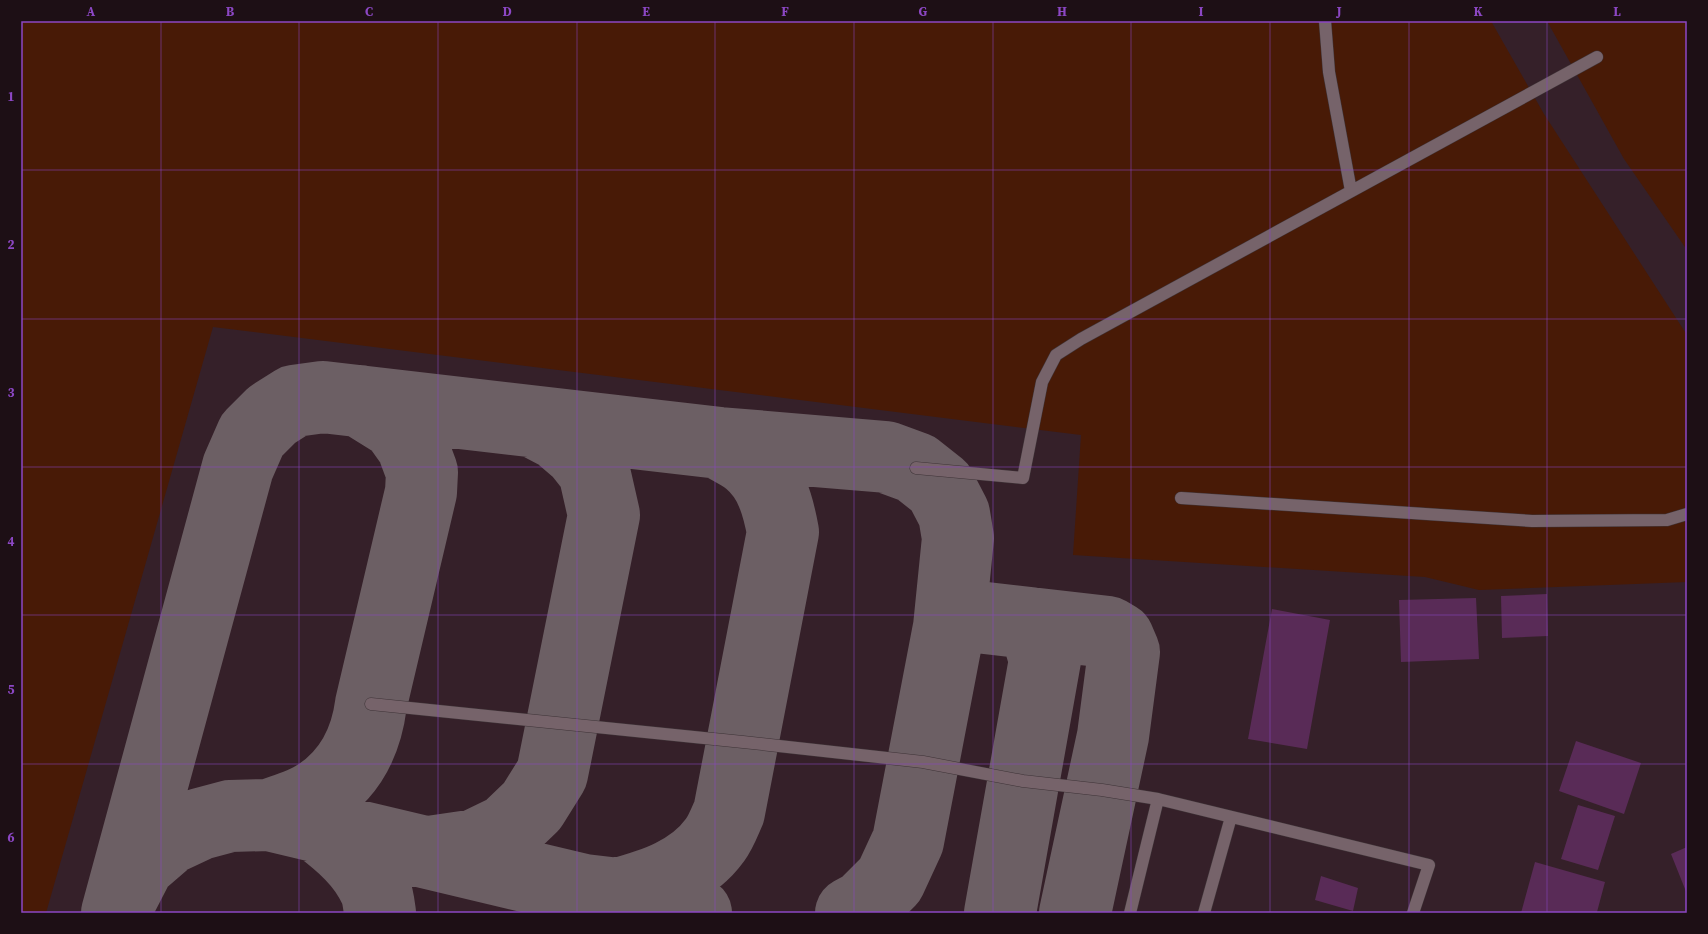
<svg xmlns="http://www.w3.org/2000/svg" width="1708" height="934" viewBox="0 0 1708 934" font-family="'Source Serif 4',serif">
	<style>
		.built { fill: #352029 }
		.grass { fill: #481a06 }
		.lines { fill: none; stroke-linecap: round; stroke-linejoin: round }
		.taxiway { stroke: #6c5f64; stroke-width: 72 }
		.building { fill: #592b57 }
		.lane-casing { stroke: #3f3438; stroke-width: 13 }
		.lane { stroke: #76636a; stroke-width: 12 }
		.grid { fill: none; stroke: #8c47c4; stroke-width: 1; stroke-opacity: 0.55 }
		.neatline { fill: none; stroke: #8c47c4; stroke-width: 1.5 }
		.grid-label { font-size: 13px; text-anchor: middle; font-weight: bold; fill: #8c47c4 }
	</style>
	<rect width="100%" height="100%" fill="#27181e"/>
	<path class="built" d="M21,21H1687V913H21Z"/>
	<path class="grass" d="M21,21H1491L1544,114L1687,335V582L1479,590L1425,577L1073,555L1081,435L213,327L46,913H21Z
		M1547,21H1687V250L1624,159Z"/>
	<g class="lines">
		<path class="taxiway" d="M949,627L962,618L977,617L1108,632L1118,638L1124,652L1113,736L1075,913
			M269,815C284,810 301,805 314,797C349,776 366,743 371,704L421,492L422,472L412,445L397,424L360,401
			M319,827C341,844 363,862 375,889C378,896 379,905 380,913
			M428,852L476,845L507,830L532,806L552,774L604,515L594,471L579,452L558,434L537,423
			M618,894C654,884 692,872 715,840C721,832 725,821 729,812L783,532C778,505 771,479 749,461C741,454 729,449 720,443
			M123,895L139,864L168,839L200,824L230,816L269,815L584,890L618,894L696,913
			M117,913L238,467L252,435L272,415L294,401L323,397L720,443L886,457L916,468L940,487L954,514L958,538L949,627L908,841L890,880L864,906L851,913
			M1000,913L1045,660L1040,643L1030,623"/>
	</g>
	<path class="building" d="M1547,594L1548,636L1502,638L1501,596Z
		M1476,598L1479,659L1401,662L1399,600Z
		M1272,609L1330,620L1307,749L1248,739Z
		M1576,741L1641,763L1624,814L1559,791Z
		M1578,805L1615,816L1598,870L1561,859Z
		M1687,847V894L1671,854Z
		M1535,862L1605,882L1597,912L1599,913H1521Z
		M1321,876L1358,888L1353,911L1315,900Z"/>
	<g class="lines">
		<g class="lane-casing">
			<path id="lane" d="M1325,21L1329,72L1351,191
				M916,468L1023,478L1042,382L1056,355L1081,339L1597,57
				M1181,498L1532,521L1667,520L1687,514
				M371,704L743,742L923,762L1023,781L1102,790L1158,799L1130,913
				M1158,799L1429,865L1413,913
				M1204,913L1231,817"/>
		</g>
		<use href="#lane" class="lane"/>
	</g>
	<path class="grid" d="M161,21V913M299,21V913M438,21V913M577,21V913M715,21V913M854,21V913M993,21V913M1131,21V913M1270,21V913M1409,21V913M1547,21V913M21,170H1687M21,319H1687M21,467H1687M21,615H1687M21,764H1687"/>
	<rect width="1708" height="934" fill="none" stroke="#1d0f15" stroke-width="44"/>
	<rect x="22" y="22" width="1664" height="890" class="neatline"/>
	<g class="grid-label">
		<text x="91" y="16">A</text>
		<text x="230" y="16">B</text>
		<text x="369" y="16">C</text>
		<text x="507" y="16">D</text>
		<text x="646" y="16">E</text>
		<text x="785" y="16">F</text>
		<text x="923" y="16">G</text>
		<text x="1062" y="16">H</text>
		<text x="1201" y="16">I</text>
		<text x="1339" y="16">J</text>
		<text x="1478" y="16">K</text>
		<text x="1617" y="16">L</text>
		<text x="11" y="101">1</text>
		<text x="11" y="249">2</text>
		<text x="11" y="397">3</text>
		<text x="11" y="546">4</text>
		<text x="11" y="694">5</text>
		<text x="11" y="842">6</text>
	</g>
</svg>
